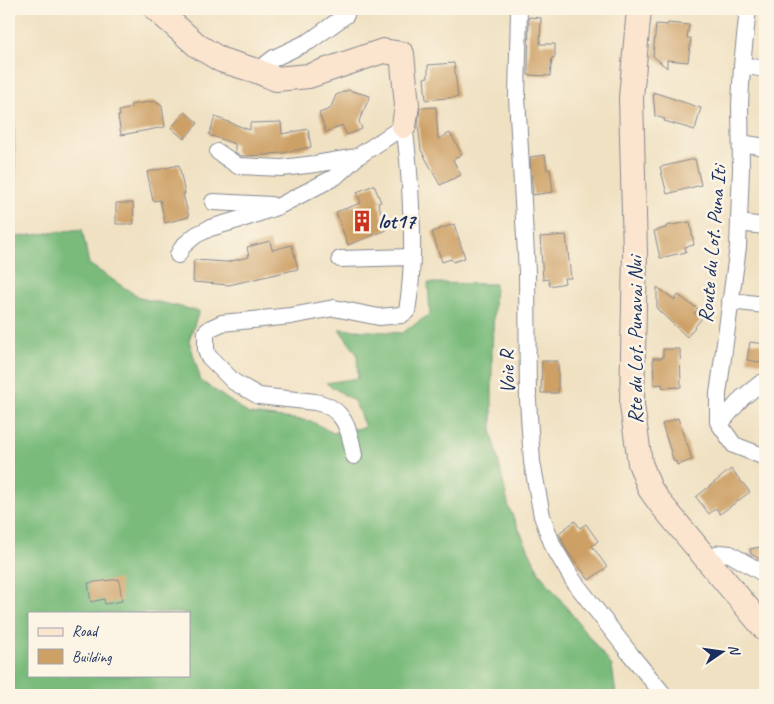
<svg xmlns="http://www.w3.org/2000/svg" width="774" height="704" viewBox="0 0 774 704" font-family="Caveat,sans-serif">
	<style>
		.forest { fill: #7abb7c; stroke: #4a756d; fill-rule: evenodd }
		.building { fill: #cda066 }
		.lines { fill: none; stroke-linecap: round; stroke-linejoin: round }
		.street-casing { stroke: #868890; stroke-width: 18 }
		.secondary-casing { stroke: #868890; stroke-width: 26 }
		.street { stroke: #fff; stroke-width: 16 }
		.secondary { stroke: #fce5cf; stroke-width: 24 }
		.labels { text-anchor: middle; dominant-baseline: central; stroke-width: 5; stroke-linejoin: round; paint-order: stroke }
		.poi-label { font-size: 21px; font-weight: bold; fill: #1b2f5e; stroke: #fcf5e5; text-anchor: start }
		.street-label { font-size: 21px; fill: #1b2f5e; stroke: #fcf5e5 }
	</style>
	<rect width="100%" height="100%" fill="#fcf5e5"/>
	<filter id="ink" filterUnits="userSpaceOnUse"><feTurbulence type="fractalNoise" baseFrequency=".02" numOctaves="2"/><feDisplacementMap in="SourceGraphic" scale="10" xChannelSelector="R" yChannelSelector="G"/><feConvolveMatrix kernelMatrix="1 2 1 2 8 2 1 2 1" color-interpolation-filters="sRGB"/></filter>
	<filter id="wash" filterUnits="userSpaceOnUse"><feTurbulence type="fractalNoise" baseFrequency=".0096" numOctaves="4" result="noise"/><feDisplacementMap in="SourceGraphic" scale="20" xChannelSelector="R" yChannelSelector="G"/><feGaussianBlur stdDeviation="1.12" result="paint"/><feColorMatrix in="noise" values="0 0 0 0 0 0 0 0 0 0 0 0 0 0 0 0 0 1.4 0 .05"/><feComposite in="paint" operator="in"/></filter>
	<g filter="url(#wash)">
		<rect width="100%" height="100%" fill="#f0e1c2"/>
		<path class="forest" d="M9,67L13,85L15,171V237L82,229L89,264L140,298L199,311L189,340L201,381L249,414L311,421L333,433L365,427L354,401L326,383L358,378L357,354L339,329L402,333L430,314L428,283L495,284L492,352V433L509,508L539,572L612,666L616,695H9ZM29,613H189V675H29Z"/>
		<g id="blocks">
			<path class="building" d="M529,17L541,18L540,44H555V57L552,58L550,76L528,75Z
				M668,23L689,25L687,38H691L688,62L667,60V68L653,56L656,24L667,25Z
				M454,63L458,97L426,100L424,78L428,77V65Z
				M348,90L370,96L359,121L362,129L347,135L342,125L326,132L319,113L330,109L336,95Z
				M653,92L701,108L695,130L664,121L665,119L655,116Z
				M154,101L162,106L165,127L121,135L118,116H120L119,111L131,108L130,105Z
				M436,107L438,139L450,133L462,154L453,160L461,175L440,185L421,150L418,124L420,108Z
				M185,112L198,123L184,139L171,128Z
				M215,117L250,130V123L281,122L282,134L308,129L311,147L283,153L269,154V155L241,156L235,152V144L209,135Z
				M545,155L547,170L550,169L553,192L533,195L530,157Z
				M695,159L701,185L667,194L660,167Z
				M179,165L185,194H183L189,217L165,223L160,200L153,201L147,172Z
				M374,185L381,202L378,203L387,230L348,245L336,212L361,203L357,192Z
				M116,203H133L134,224H116Z
				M690,222L694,245L685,247L686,252L660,258L654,231L666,228V226Z
				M454,224L465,258L453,262L451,259L442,262L432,232Z
				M566,235L571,278H564L565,283L550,286L548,279L543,280L540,237Z
				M270,241L272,250L292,245L298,269L229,285L193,282L194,260L227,262L249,257L247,247Z
				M657,287L675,300L678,295L698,309L694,313L702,318L687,337L657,309Z
				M750,342L765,344V363L747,360Z
				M663,349H680L681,387L663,388L662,384L654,385L653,358H663Z
				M542,361H558V393H541Z
				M678,418L686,444L687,443L692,460L677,465L676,461L674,462L662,424Z
				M731,469L750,492L720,514L716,508L709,514L696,497Z
				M575,521L580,528L586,524L598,541L592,546L607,567L589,580L566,549L559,533Z
				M765,546V562L751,554L750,549Z
				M119,579L122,601L105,604L104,599L91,602L88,583Z"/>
		</g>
	</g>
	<g filter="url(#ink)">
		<use href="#blocks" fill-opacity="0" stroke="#868890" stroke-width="1"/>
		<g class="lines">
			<g class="street-casing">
				<path id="street" d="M519,9L517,97L527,272L528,400L532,462L542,516L553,546L573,580L631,655L664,695
					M748,9L742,65L740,105L741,168L738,247L718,394V422L734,445L765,457
					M742,65L765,69
					M257,71L274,58L310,41L346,15
					M741,143L765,147
					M218,152L238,166L282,168L315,164L357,157L404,126C408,153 410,179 411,207C413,242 413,276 407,311L401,315L379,317L334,308L291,316L222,323L211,328L206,332V349L208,356L234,382L259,396L315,402C344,407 350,430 354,456
					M213,202L271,205
					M739,223L765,226
					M178,255L183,246L196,235L210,228L248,217L279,206L335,177L357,157
					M340,259L412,257
					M730,301L765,305
					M720,424L742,398L761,383L765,382
					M709,561L720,553L730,554L761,572H765"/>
			</g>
			<g class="secondary-casing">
				<path id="secondary" d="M156,9L198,46L221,60L257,71L276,79L309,76L383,51L402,54L407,105L404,126
					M639,9L631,98L635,253L632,405L640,463L650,489L660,503L765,629"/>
			</g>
			<use href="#street" class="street"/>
			<use href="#secondary" class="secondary"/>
		</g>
	</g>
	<defs>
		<g id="building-bare" transform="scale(1.725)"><path d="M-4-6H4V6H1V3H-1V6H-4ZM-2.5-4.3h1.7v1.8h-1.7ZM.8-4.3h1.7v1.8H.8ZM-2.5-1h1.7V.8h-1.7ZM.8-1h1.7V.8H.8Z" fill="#c8321e" stroke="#fcf5e5" stroke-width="2.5" paint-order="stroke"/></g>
	</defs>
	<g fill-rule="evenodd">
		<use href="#building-bare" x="362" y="221"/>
	</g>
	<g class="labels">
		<g class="poi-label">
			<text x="378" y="221">lot17</text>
		</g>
		<g class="street-label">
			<text transform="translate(712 244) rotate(-85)">Route du Lot. Puna Iti</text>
			<text transform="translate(635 340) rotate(-90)">Rte du Lot. Punavai Nui</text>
			<text transform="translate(507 372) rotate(-91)">Voie R</text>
		</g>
	</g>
	<rect width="774" height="704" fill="none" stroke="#fcf5e5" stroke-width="30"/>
	<rect x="28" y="612" width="162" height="65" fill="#fcf5e5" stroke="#a2a6af"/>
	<rect x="38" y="628" width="25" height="8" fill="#fce5cf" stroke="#a2a6af"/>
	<text x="72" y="636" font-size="15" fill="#1b2f5e">Road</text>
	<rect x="38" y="649" width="25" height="15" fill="#cda066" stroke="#a2a6af"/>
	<text x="72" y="662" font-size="15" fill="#1b2f5e">Building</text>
	<g transform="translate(722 652) rotate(77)" stroke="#fcf5e5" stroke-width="4" paint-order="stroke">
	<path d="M0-4L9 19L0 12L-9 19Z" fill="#1b2f5e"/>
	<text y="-8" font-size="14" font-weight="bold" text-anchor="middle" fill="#1b2f5e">N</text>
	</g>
</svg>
